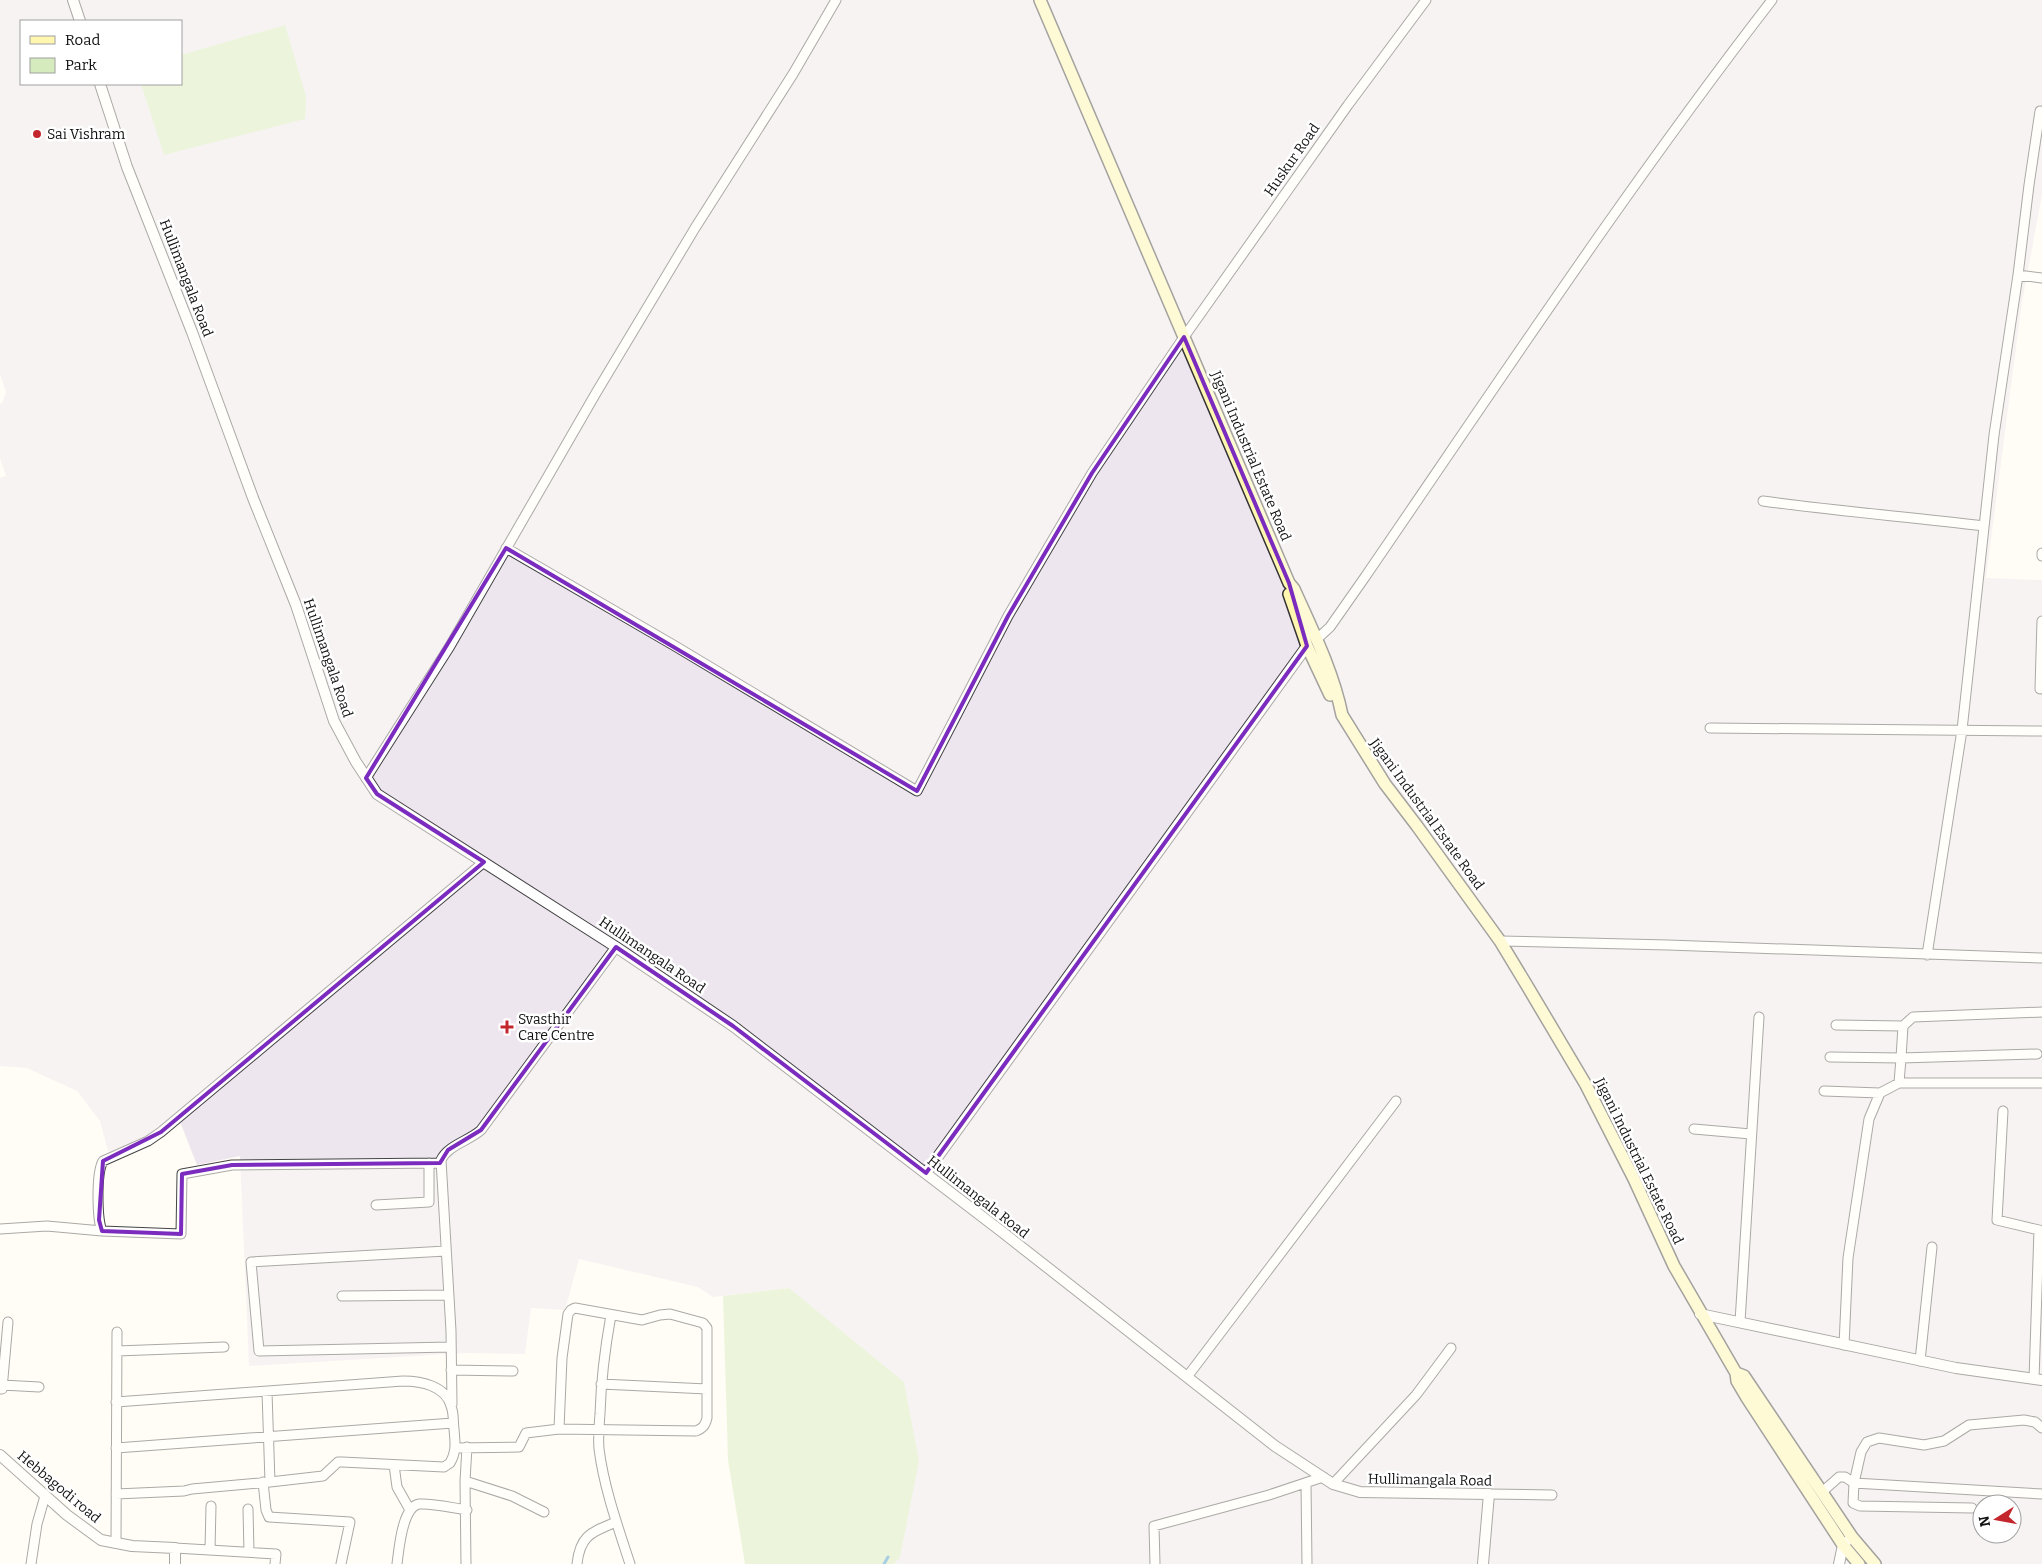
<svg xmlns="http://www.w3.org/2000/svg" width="2042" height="1564" viewBox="0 0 2042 1564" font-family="Bitter,serif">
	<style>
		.industrial { fill: #eee6ef; fill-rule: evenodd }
		.green { fill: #d5ebbd }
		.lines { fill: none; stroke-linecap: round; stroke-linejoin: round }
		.stream { stroke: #3f96cf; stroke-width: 3 }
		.minor-casing { stroke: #444; stroke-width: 11 }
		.tertiary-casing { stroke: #444; stroke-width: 12 }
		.secondary-casing { stroke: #333; stroke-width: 14 }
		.minor { stroke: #fff; stroke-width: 9 }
		.tertiary { stroke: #fff; stroke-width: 10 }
		.secondary { stroke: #fff6b0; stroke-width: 11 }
		.marked { fill: none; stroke: #7b2cbf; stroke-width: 4; stroke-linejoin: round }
		.poi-dot { fill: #c4262e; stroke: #fff; stroke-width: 2 }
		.labels { text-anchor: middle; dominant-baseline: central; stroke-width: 5; stroke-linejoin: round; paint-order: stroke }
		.poi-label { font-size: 14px; fill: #111; stroke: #fff; text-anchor: start }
		.street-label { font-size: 14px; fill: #111; stroke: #fff }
	</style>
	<rect width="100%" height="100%" fill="#fffdf5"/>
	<path class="industrial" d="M0,0H2042V195L2022,302L1986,578L2042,580V1564H894L900,1557L789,1288L713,1297L698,1287L579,1259L565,1310L531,1308L525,1354L465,1353L249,1366L240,1156L197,1165L177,1114L128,1154L108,1151L100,1121L77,1091L27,1068L0,1066V478L6,476L0,458V404L2,403L6,392L0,375ZM21,21H181V84H21ZM1982,1504H2012V1534H1982Z"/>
	<path class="green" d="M285,25L306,96L305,119L164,155L141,84H181V55Z
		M789,1288L904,1382L919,1461L900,1557L894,1564H745L728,1460L723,1296Z"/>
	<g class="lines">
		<path class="stream" d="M884,1564L888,1557"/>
		<g class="minor-casing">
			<path id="minor" d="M2040,111L2029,185L2018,275L2042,278
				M1763,501C1836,511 1910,517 1984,526
				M506,548L675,646L917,791L1008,616L1092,473L1184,337L1348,105L1426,0
				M2042,553V556
				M1317,639L1330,627L1365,577C1498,383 1628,186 1772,0
				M2040,689L2042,621
				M1710,728L2042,731
				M366,778L450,646L596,393L695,228L793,74L836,0
				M1500,941L1668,945L2042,958
				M1927,955L1962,730L1994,435L2018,275
				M1836,1025L1903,1026
				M1830,1057L1901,1058L1903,1026L1913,1017L2042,1012
				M1899,1083L1901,1058L2037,1054
				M1824,1091L1880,1093
				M2003,1111L1997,1220L2039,1230L2034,1379
				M1694,1129L1751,1134
				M376,1205L429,1202V1163
				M0,1229L47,1226L102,1231L181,1234L182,1174L232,1165L440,1163
				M102,1231C97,1219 96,1173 103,1161L148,1141L161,1132L484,862
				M446,1251L251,1262L259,1351L451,1347
				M342,1296L448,1295
				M611,1315C605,1348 601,1381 600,1414C599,1426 598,1437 599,1449C604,1488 618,1527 630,1564
				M1740,1322L1759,1017
				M1844,1345L1848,1258L1869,1119L1880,1093L1899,1083H2042
				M117,1351L224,1347
				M1920,1361L1932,1247
				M451,1370L513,1371
				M1187,1377L1396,1101
				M601,1384L707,1389
				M2,1385L39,1387
				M0,1389H2L8,1322
				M116,1402L403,1381C421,1381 446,1386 451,1406C454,1413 453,1422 454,1429C455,1442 457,1451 450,1463L444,1467L342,1462H338L323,1476L270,1482
				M452,1404L451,1331L441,1160C448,1145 469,1141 481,1130L616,947
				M116,1448L453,1423
				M456,1448L519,1447L526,1433L559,1429L696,1431C703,1428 705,1426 707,1418V1328L703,1323L670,1314L660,1315L642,1320L575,1308L571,1310L568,1314L562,1358L559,1429
				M394,1465L397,1487L410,1510
				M465,1481L512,1496L544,1512
				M263,1482L266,1510L269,1517L350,1522L341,1564
				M1306,1483L1307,1564
				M1333,1484L1416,1395L1451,1348
				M1822,1492L1839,1477H1845L1854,1483L1861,1452L1867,1442L1879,1438L1924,1445L1944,1441L1969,1425L2024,1420L2035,1422L2042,1428
				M116,1494L184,1491L192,1489L270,1482L267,1392
				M1489,1494L1552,1495
				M1972,1508L1860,1506L1853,1503L1854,1483L2042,1494
				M248,1509L249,1552
				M116,1543L117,1332
				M175,1548L276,1554L275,1564
				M210,1550L211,1506
				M31,1564L37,1524L45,1496
				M397,1564C399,1549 402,1507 419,1504C434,1503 452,1508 467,1510
				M466,1564L465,1481L467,1447
				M577,1564C580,1535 592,1532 616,1522
				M1155,1564L1154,1526L1269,1495L1323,1477"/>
		</g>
		<g class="tertiary-casing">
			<path id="tertiary" d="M73,0L80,21
				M100,84L127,167L192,332L253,498L296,605L334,721L356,762L377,794L616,947L733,1026L1001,1231L1275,1446L1333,1484L1360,1492L1489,1494L1483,1564
				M926,1173L1307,646
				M1700,1314L1956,1368L2042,1380
				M0,1455L67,1515L101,1540L132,1546L175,1548V1564
				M1839,1564L1843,1545L1846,1542"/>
		</g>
		<g class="secondary-casing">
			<path id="secondary" d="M1040,0L1289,583L1294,589C1312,629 1333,671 1342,715L1385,784L1417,826L1500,941L1529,989L1586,1085L1634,1179L1674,1266L1736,1373L1744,1376L1852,1537L1875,1564
				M1289,594L1307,646L1330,695
				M1736,1373L1737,1381L1747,1398L1843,1545L1859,1564"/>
		</g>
		<use href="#minor" class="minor"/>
		<use href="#tertiary" class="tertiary"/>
		<use href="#secondary" class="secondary"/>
	</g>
	<path d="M0 0H2042V1564H0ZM1184,337L1289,583L1307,646L926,1173L733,1026L616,947L481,1130L448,1150L440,1163L232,1165L182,1174L181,1234L102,1231L99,1220L103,1161L161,1132L484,862L377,794L366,778L506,548L917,791L1008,616L1092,473Z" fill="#fffdf5" fill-opacity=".55" fill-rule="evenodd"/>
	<path class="marked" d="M1184,337L1289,583L1307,646L926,1173L733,1026L616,947L481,1130L448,1150L440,1163L232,1165L182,1174L181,1234L102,1231L99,1220L103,1161L161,1132L484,862L377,794L366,778L506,548L917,791L1008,616L1092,473Z"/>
	<g class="poi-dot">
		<circle cx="37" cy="134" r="5"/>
		<path d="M504.5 1019.5h5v5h5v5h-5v5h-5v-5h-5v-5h5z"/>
	</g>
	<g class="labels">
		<g class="poi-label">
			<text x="47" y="134">Sai Vishram</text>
			<text x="518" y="1019">Svasthir<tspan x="518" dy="16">Care Centre</tspan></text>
		</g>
		<g class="street-label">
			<text transform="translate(1292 160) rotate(-55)">Huskur Road</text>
			<text transform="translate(186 278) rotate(69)">Hullimangala Road</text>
			<text transform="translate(1251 456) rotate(67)">Jigani Industrial Estate Road</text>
			<text transform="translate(328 658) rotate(71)">Hullimangala Road</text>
			<text transform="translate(1427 814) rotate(54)">Jigani Industrial Estate Road</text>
			<text transform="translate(652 955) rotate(34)">Hullimangala Road</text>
			<text transform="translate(1639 1161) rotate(64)">Jigani Industrial Estate Road</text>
			<text transform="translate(978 1197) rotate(38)">Hullimangala Road</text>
			<text transform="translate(1430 1480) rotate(1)">Hullimangala Road</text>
			<text transform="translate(59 1487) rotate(40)">Hebbagodi road</text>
		</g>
	</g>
	<rect x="20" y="20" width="162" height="65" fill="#ffffff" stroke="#a0a0a0"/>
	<rect x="30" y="36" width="25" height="8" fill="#fff6b0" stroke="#a0a0a0"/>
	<text x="65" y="45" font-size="15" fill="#111111">Road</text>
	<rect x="30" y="58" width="25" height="15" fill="#d5ebbd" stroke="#a0a0a0"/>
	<text x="65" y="70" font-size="15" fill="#111111">Park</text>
	<g transform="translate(1997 1519) rotate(259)"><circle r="24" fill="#ffffff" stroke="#a0a0a0"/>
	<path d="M0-4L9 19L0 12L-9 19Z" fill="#c4262e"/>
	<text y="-8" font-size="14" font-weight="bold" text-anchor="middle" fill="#111111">N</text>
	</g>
</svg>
